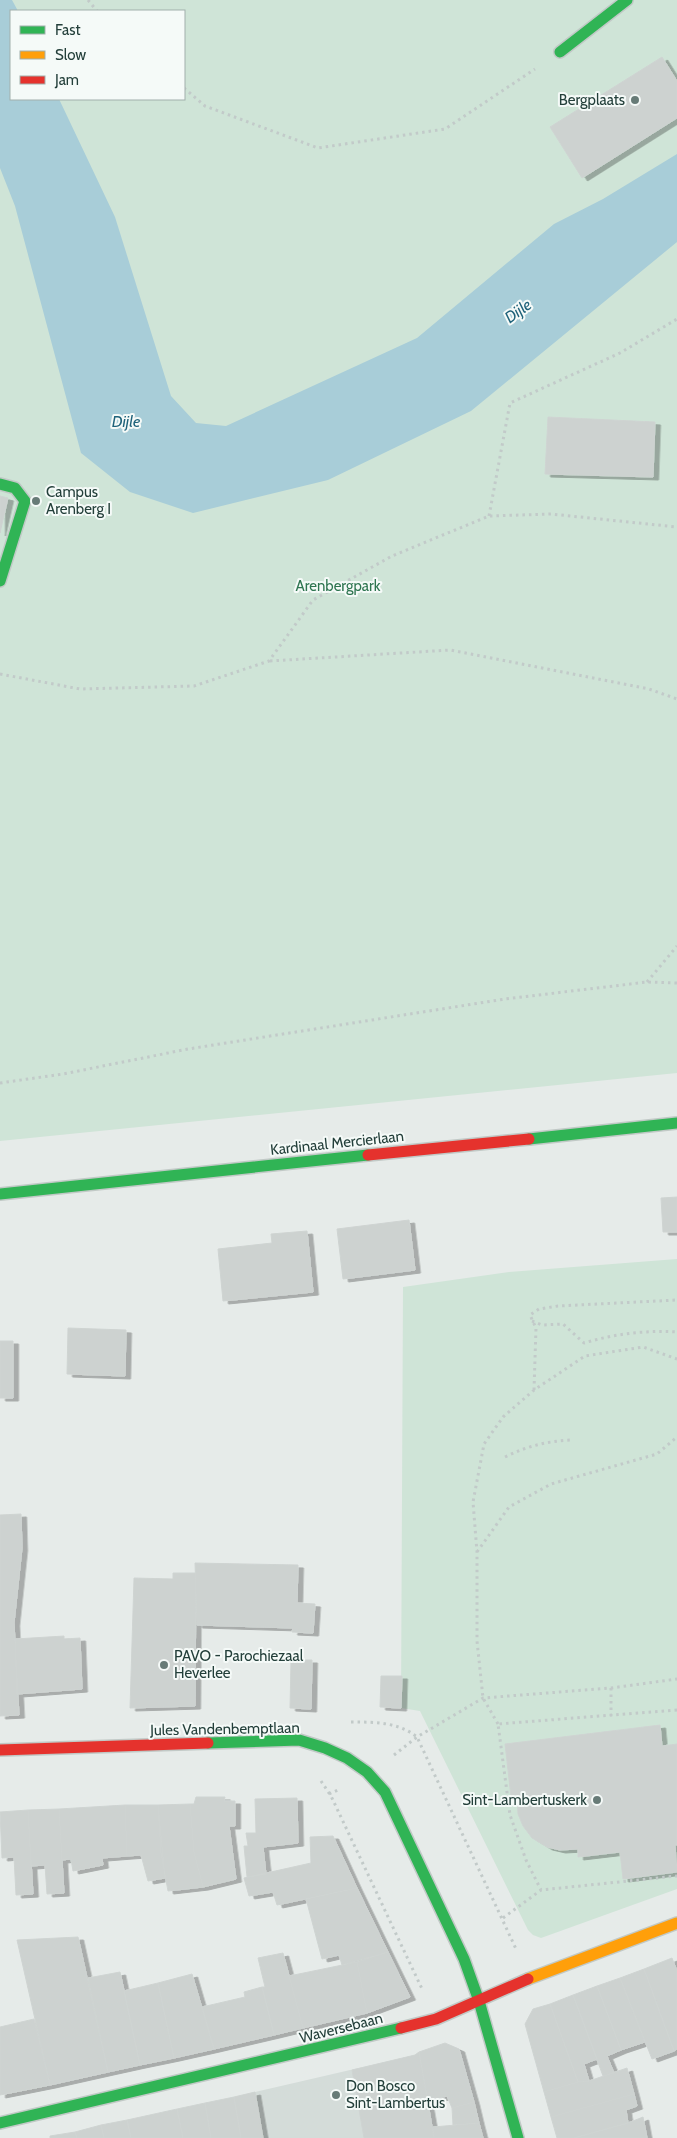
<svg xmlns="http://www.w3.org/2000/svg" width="677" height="2138" viewBox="0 0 677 2138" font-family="Cabin,sans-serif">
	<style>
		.built { fill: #d4dcd9 }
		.green { fill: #cfe4d7; fill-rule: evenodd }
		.water { fill: #a8cdd8 }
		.building { fill: #cdd2d0; stroke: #cfd4d2; filter: url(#shadow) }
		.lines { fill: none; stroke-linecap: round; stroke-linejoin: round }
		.fast-casing { stroke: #c1c9c6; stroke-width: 14 }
		.slow-casing { stroke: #c1c9c6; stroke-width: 14 }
		.jam-casing { stroke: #c1c9c6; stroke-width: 14 }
		.path { stroke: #c2cac9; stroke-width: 3; stroke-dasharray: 2.5 4; stroke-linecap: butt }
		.fast { stroke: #30b455; stroke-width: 11 }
		.slow { stroke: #ff9f0a; stroke-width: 11 }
		.jam { stroke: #e5322d; stroke-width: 11 }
		.poi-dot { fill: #677b77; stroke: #f5faf8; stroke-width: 2 }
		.labels { text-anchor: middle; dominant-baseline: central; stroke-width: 4; stroke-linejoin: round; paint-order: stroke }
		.poi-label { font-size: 15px; fill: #233f3a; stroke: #f5faf8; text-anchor: start }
		.park-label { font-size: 15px; fill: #2e7550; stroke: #f5faf8 }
		.street-label { font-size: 15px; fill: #233f3a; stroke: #f5faf8 }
		.water-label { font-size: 16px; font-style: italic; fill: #1e627a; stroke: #f5faf8 }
	</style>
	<defs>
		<filter id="shadow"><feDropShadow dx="5.5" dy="3" stdDeviation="0" flood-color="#0004"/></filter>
	</defs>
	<rect width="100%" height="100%" fill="#e6ebe9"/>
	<path class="built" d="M419,2052L434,2138H241L234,2097L415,2055Z"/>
	<path class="green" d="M0,0H677V1073L0,1141ZM11,11H184V99H11Z
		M677,1259V1889L541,1938L533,1935L528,1930L420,1711L401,1708L403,1287L509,1272Z"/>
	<path class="water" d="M0,0H12L18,11H11V99H59L115,217L171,396L196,423L226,426L417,338L554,224L603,199L677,154V242L471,411L328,480L193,513L130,492L81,453L15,206L0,168Z"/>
	<path class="building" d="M662,57L677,81V118L582,178L550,127Z
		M548,417L655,422L653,477L545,474Z
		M0,496L8,498L0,533Z
		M677,1197V1232H663L661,1198Z
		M409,1220L415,1270L343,1279L337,1229Z
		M307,1231L313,1292L223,1301L218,1249L272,1243L271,1234Z
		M68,1328L126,1330L125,1376L67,1374Z
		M0,1341H13V1398H0Z
		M21,1514L22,1548L14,1623L19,1715L0,1716V1515Z
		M195,1563L298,1565L297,1603L315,1604L313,1633L292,1632L293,1628L197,1625Z
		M173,1573H196L195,1706L130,1708L134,1578L173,1579Z
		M64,1636V1639L80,1638L82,1689L17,1694L15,1639Z
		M291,1660H312L311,1709L290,1708Z
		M381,1676H402L401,1708L380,1707Z
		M660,1725L662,1746L677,1744V1845H675L677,1872L623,1879L620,1852L578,1857V1849L560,1850L547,1847L532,1838L523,1826L518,1814L517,1796L511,1797L505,1744Z
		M196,1797H225L224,1801H235V1826H229L236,1879L203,1887L194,1852L190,1804H194Z
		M297,1798L298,1843L263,1847L266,1874L247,1877L244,1846H248L246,1833H256L255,1799Z
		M190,1804L194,1852L203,1887L168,1891L161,1853L158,1805Z
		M125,1805L127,1856L102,1858L103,1865L73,1871L71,1859L62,1860L59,1809Z
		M125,1805H158L165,1878L148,1881L141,1855L127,1856Z
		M59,1809L64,1893L47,1894L45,1865L31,1866L28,1810Z
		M28,1810L33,1894L16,1895L14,1857L2,1858L0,1812Z
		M333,1836L357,1888L277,1905L273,1892L249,1896L244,1878L311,1863L310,1837Z
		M357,1888L388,1952L342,1965L339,1955L322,1959L306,1899Z
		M78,1937L108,2072L50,2085L17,1940Z
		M388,1952L410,1997L367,2013L357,1962Z
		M283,1953L303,2028L274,2035L262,1987H265L258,1958Z
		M672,1958L677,1971V2049L674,2051L644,1969Z
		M357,1962L367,2013L303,2028L289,1976Z
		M644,1969L674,2051L652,2059L620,1978Z
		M120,1972L140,2065L108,2072L88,1978Z
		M192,1974L214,2049L174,2058L158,1983Z
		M620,1978L645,2042L621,2050L597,1986Z
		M158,1983L174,2058L140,2065L124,1991Z
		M597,1986L621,2050L607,2056L614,2073L603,2076L573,1995Z
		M262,1987L274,2035L214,2049L202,2007L245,1997L244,1992Z
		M573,1995L597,2059L584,2064L589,2081L578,2082L550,2004Z
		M550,2004L578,2082L544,2092L525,2024L533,2009Z
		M34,2019L50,2085L0,2095V2027Z
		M445,2043L459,2049L474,2102L452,2108L447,2096L428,2101L419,2052Z
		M419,2052L434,2138H364L352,2070L415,2055Z
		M627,2068L634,2094L551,2117L544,2092L578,2082L589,2081Z
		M255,2092L263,2138H241L234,2097Z
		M634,2094L637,2106L626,2110L628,2123L574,2138H557L551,2117Z
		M234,2097L241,2138H211L205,2103Z
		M474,2102L479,2123L453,2125L452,2108Z
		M205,2103L211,2138H183L177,2109Z
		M177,2109L183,2138H131L127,2120Z
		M643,2117L647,2138H574L628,2123Z
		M127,2120L131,2138H104L101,2125Z
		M479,2123L483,2138H434L433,2127Z
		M101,2125L104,2138H77L75,2132Z
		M75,2132L77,2138H50V2136Z"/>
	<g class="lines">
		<g class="fast-casing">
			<path id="fast" d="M560,52L627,0
				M0,484L15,488L25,501L0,581
				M529,1139L677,1123
				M0,1194L368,1155
				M208,1743L299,1740L325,1748L347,1758L367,1772L385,1792L464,1959L479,2001L518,2138
				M0,2123L401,2028"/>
		</g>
		<g class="slow-casing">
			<path id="slow" d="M528,1979L677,1923"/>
		</g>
		<g class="jam-casing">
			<path id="jam" d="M368,1155L529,1139
				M0,1750L208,1743
				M401,2028L436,2019L528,1979"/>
		</g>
		<path class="path" d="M88,0L97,11
			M184,88L205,106L318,148L445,129L535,69
			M489,516L510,403L620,353L677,319
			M270,661L450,650L649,689L677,699
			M0,674L80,689L194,686L269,661L313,600L392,556L489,516L551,514L677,527
			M647,982L677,946
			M0,1083L63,1074L188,1049L505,999L647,982L677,983
			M532,1321L542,1325L563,1324L584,1343C614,1334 645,1330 677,1332
			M534,1390L536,1328L530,1315L539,1309L558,1306L677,1300
			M505,1457C527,1446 548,1441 572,1440
			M477,1552L509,1507L551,1484L657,1454L677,1437
			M611,1688V1716
			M677,1710L498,1724L510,1815L526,1860L541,1890L677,1876
			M351,1722C375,1722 398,1722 417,1737L517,1951
			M498,1724L483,1698L477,1641V1552L473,1502L484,1444L503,1417L534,1390L585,1356L643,1347L677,1359
			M394,1755L417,1737L483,1698L611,1688L677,1679
			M321,1781L331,1796L423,1991
			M329,1794L338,1790
			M503,1918L541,1890"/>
		<use href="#fast" class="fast"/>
		<use href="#slow" class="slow"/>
		<use href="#jam" class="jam"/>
	</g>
	<g class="poi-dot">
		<circle cx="635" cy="100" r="5"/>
		<circle cx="36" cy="501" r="5"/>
		<circle cx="164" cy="1665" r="5"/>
		<circle cx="597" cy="1800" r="5"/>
		<circle cx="336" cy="2095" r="5"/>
	</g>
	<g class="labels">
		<g class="poi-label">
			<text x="625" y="100" text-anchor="end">Bergplaats</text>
			<text x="46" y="492">Campus<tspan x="46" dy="17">Arenberg I</tspan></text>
			<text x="174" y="1656">PAVO - Parochiezaal<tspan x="174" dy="17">Heverlee</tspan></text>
			<text x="587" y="1800" text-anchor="end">Sint-Lambertuskerk</text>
			<text x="346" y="2086">Don Bosco<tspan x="346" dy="17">Sint-Lambertus</tspan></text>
		</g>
		<g class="park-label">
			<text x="338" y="586">Arenbergpark</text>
		</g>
		<g class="street-label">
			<text transform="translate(337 1143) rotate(-6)">Kardinaal Mercierlaan</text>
			<text transform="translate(225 1729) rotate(-1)">Jules Vandenbemptlaan</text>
			<text transform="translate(341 2028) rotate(-14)">Waversebaan</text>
		</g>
		<g class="water-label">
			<text transform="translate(518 311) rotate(-36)">Dijle</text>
			<text x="126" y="421">Dijle</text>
		</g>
	</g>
	<rect x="10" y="10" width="175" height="90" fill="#f5faf8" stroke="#a1afac"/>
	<rect x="20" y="26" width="25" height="8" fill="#30b455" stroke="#a1afac"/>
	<text x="55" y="35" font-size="15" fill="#233f3a">Fast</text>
	<rect x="20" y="51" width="25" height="8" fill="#ff9f0a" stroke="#a1afac"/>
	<text x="55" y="60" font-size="15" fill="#233f3a">Slow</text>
	<rect x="20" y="76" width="25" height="8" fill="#e5322d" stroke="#a1afac"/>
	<text x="55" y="85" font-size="15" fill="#233f3a">Jam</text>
</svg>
